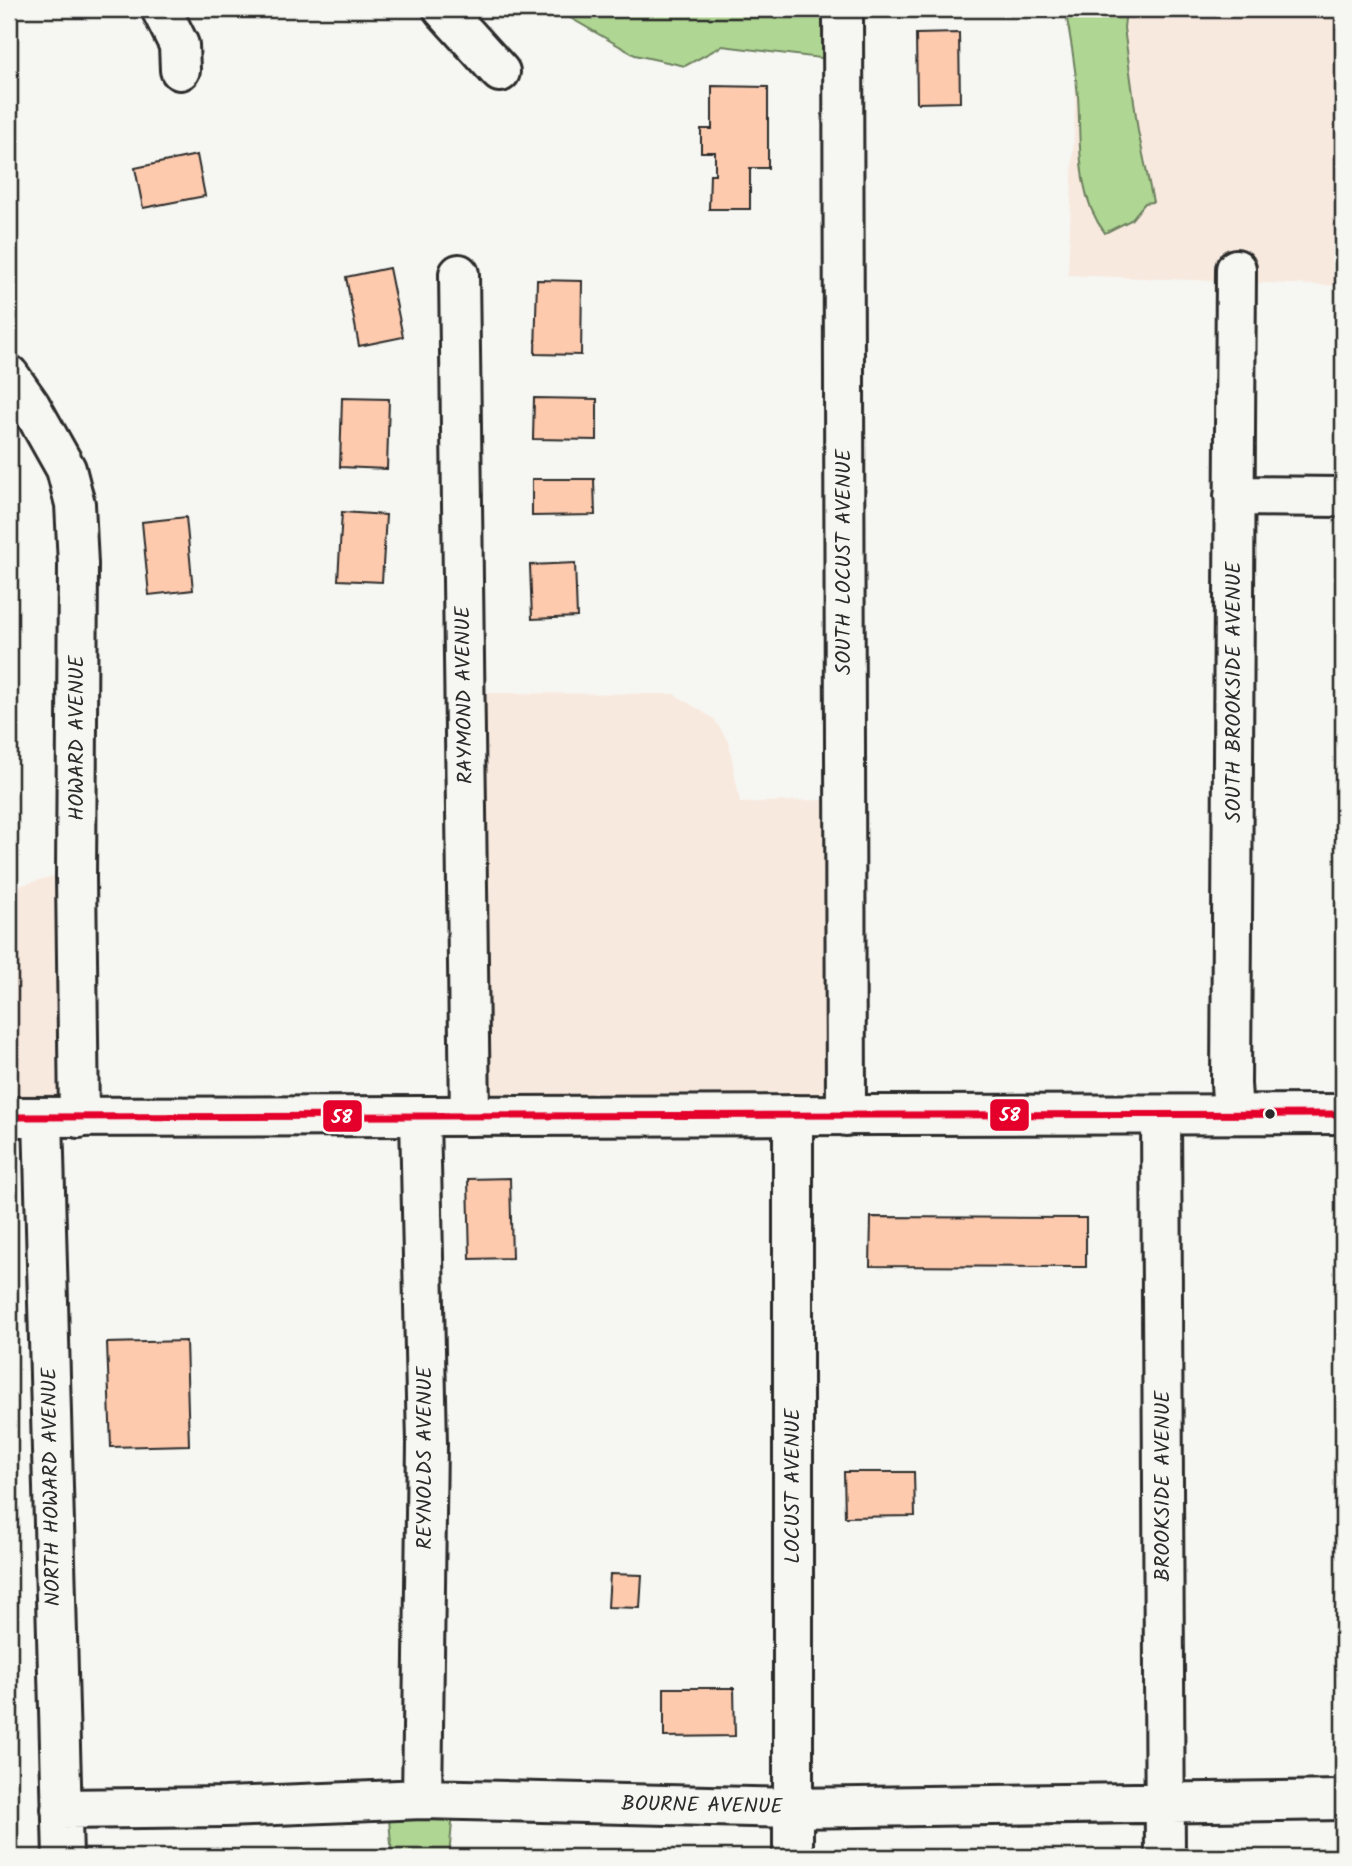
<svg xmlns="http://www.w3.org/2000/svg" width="1352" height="1866" viewBox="0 0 1352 1866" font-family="Kalam,sans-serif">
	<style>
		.built { fill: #f8e9de }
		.green { fill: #afd693; stroke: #6d805f; stroke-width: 2 }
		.building { fill: #fdcaae; stroke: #2b2b2b; stroke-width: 2 }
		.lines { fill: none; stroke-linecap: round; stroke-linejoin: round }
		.street-casing { stroke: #2b2b2b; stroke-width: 44 }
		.secondary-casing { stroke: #2b2b2b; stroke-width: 44 }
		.primary-casing { stroke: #2b2b2b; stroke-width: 44 }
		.street { stroke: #f6f6f2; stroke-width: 38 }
		.secondary { stroke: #f6f6f2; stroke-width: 38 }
		.primary { stroke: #f6f6f2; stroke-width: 38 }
		.bus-1-casing { stroke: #f6f6f2; stroke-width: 12 }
		.bus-1 { stroke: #e4002b; stroke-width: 7 }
		.bus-dot { fill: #2b2b2b; stroke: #f6f6f2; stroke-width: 2.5 }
		.labels { text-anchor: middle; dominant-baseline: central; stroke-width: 5; stroke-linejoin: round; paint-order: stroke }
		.street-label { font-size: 21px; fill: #2b2b2b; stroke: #f6f6f2 }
		.line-badge { stroke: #f6f6f2; stroke-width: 2.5 }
		.badge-label { font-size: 19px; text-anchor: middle; font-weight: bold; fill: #fff }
	</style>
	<rect width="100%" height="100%" fill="#f6f6f2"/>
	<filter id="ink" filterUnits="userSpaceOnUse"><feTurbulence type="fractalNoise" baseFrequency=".0143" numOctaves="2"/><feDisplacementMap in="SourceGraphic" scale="14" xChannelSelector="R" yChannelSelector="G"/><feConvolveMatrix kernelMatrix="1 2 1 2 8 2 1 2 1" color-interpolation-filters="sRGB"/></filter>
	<g filter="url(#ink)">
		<path class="built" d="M1079,9H1343V286L1068,275Z
			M472,693L674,694L714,719L729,743L740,803L848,799L847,1095L800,1097H478Z
			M87,866L83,1096L9,1097V889Z"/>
		<path class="green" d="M555,9H852L845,61L722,46L685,66L635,55Z
			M1065,9H1126L1124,28L1138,131L1153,202L1145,203L1131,220L1105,233C1075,194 1081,142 1078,96C1075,66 1071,38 1065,9Z
			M454,1800L449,1857H392L388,1806Z"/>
		<path class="building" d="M959,33L960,102L917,103L916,34Z
			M712,86L768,87V168H750V209H709L710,174H715V152H701V129H712Z
			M197,155L205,196L143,208L135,168Z
			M389,268L403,337L359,346L346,277Z
			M537,280L582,281L581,355L535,354Z
			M342,398L389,399L387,469L340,467Z
			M534,398L597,399V440L533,439Z
			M532,479H594L595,515L532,516Z
			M342,512L386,515L382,582L338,580Z
			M186,517L193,590L149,595L142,522Z
			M575,563L577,617L532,619L530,565Z
			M9,627H11L13,699H9Z
			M510,1178L512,1258L470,1259L468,1179Z
			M871,1217L1086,1218V1267L870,1266Z
			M186,1341L189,1445L111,1447L107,1343Z
			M844,1472H914L915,1516L845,1517Z
			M610,1574L642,1575L640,1608L608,1607Z
			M664,1688H734L735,1736L664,1737Z"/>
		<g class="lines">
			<g class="street-casing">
				<path id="street" d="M161,9L179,45L180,70
					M443,9L500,72
					M843,9L846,1116
					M459,274L470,1116
					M9,375L30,405L66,469L75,504L78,564L76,878L79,1118
					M1234,496L1343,497
					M1233,1114L1231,1084L1236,269
					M1161,1115L1165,1857
					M43,1117L63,1857
					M420,1117L427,1444L422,1799
					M61,1809L225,1807L422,1799L793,1808L1343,1800"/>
			</g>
			<g class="secondary-casing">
				<path id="secondary" d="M793,1115V1857"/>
			</g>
			<g class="primary-casing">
				<path id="primary" d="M9,1117L1343,1114"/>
			</g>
			<use href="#street" class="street"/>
			<use href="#secondary" class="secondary"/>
			<use href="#primary" class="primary"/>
			<g class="bus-1-casing">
				<path id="bus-1" d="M9,1117L1343,1114"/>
			</g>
			<use href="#bus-1" class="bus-1"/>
		</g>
	</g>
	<circle class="bus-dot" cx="1270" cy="1114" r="6"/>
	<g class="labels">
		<g class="street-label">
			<text transform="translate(844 562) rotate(-90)">SOUTH LOCUST AVENUE</text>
			<text transform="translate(1234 692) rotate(-90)">SOUTH BROOKSIDE AVENUE</text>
			<text transform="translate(465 695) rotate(-91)">RAYMOND AVENUE</text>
			<text transform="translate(77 738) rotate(-90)">HOWARD AVENUE</text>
			<text transform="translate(425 1458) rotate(-90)">REYNOLDS AVENUE</text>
			<text transform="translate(793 1486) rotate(-90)">LOCUST AVENUE</text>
			<text transform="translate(1163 1486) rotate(-90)">BROOKSIDE AVENUE</text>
			<text transform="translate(52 1487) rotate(-91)">NORTH HOWARD AVENUE</text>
			<text transform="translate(702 1806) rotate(1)">BOURNE AVENUE</text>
		</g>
	</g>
	<g class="line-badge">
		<rect x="989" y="1098" width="41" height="34" rx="7" fill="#e4002b"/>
		<rect x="322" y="1099" width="41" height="34" rx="7" fill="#e4002b"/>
	</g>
	<g class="badge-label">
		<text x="1010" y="1121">58</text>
		<text x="342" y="1123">58</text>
	</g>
	<rect width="1352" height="1866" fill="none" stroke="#f6f6f2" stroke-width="35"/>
	<rect x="18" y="18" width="1317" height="1831" fill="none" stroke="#2b2b2b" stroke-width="2.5" filter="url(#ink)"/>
</svg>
